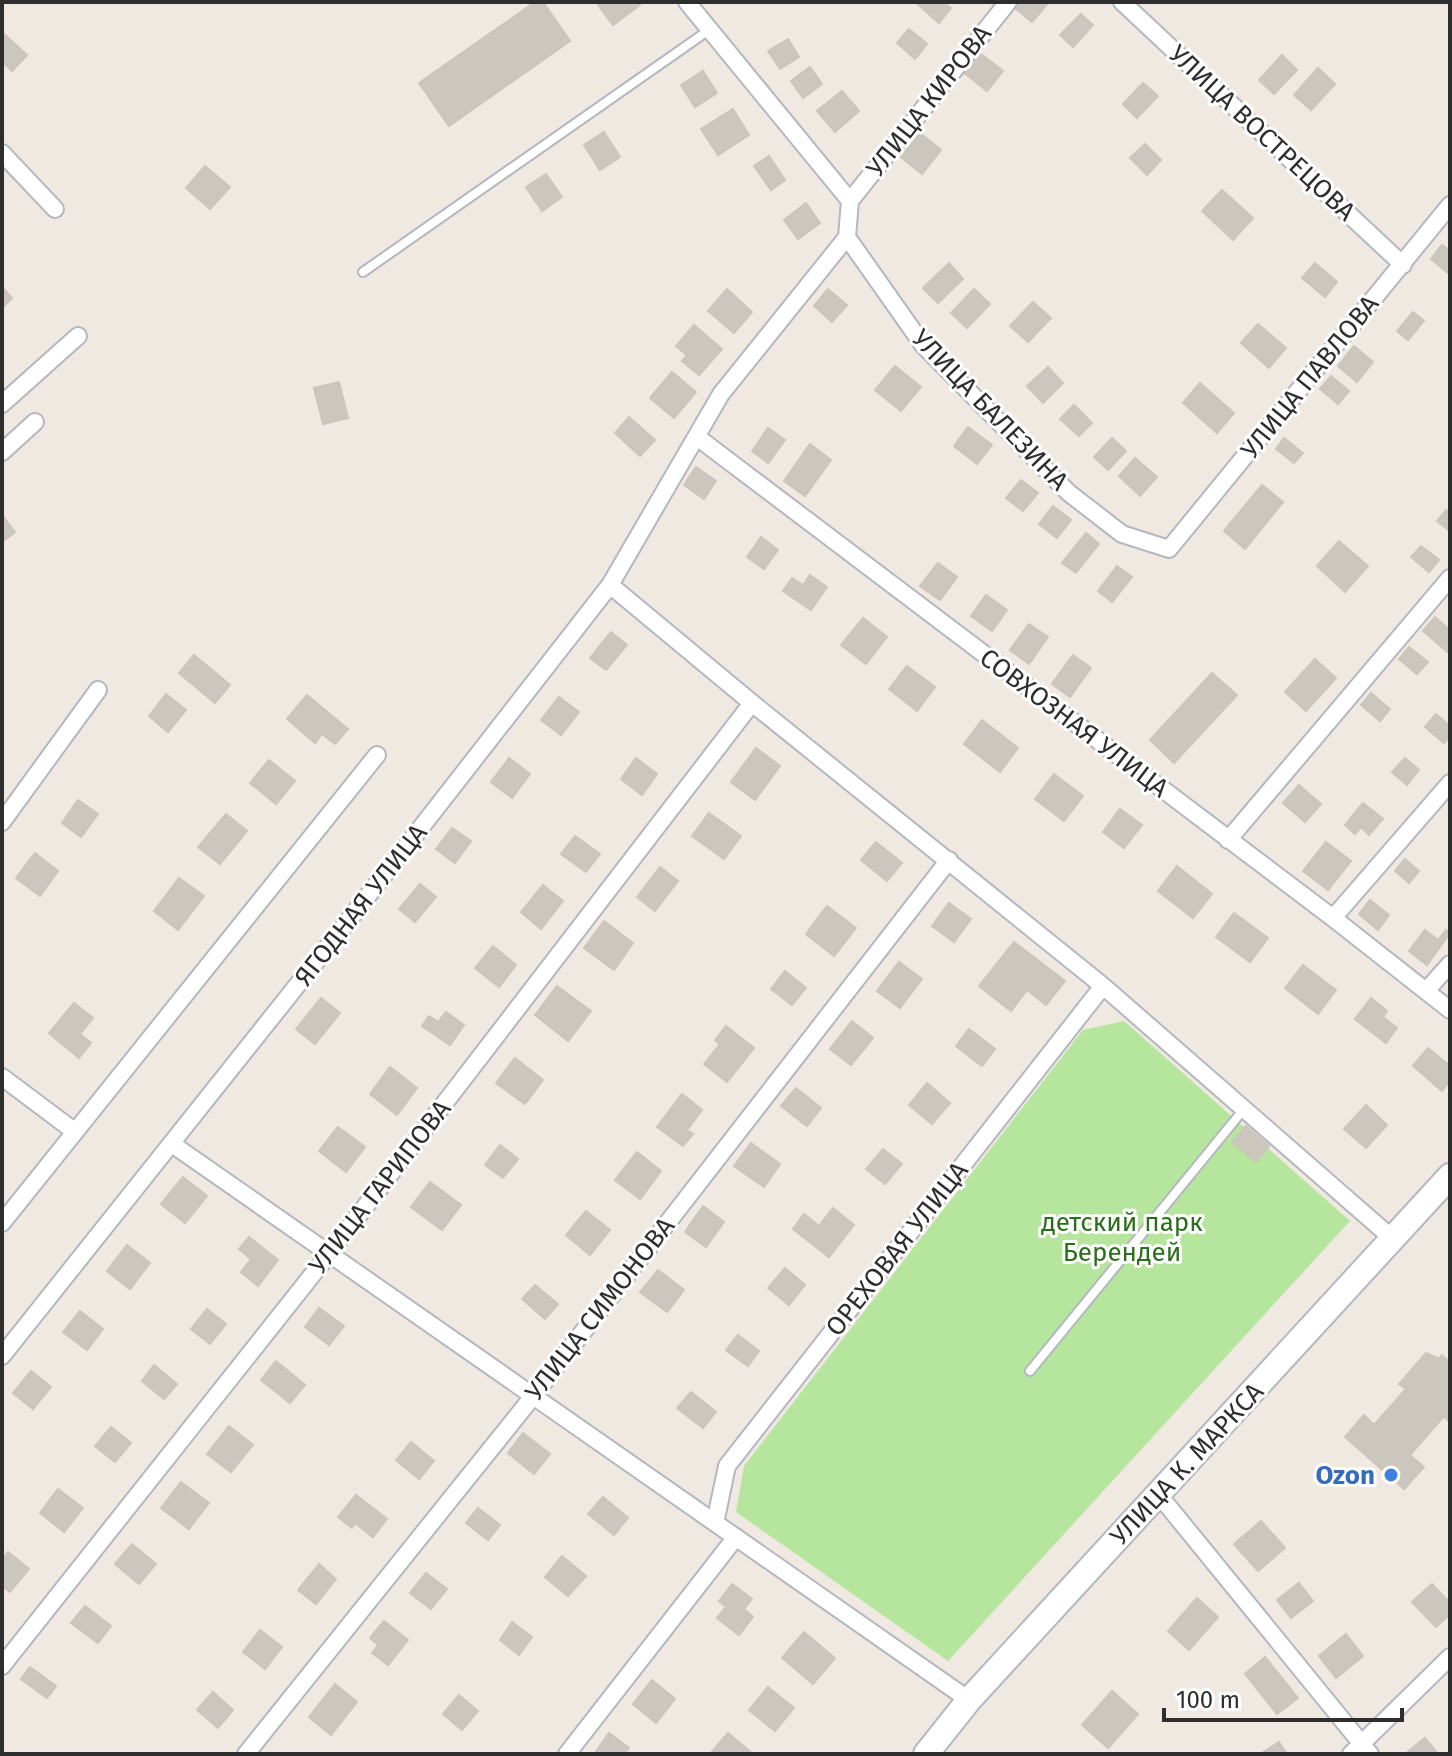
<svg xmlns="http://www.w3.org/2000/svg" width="1452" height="1756" viewBox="0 0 1452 1756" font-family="'Fira Sans',sans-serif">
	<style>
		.green { fill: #b6e59e }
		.building { fill: #cbc7bf; stroke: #cbc5ba; stroke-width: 2 }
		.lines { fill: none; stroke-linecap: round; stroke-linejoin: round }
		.lane-casing { stroke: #b4b7c1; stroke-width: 12 }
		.street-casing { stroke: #b4b7c1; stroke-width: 20 }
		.secondary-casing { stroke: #b4b7c1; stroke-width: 28 }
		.lane { stroke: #fff; stroke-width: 8 }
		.street { stroke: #fff; stroke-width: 16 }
		.secondary { stroke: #fff; stroke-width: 24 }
		.shop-dot { fill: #3f7fe0; stroke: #fff; stroke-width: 3 }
		.labels { text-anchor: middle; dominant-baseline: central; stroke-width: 6; stroke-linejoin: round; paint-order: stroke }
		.street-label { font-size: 26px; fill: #2e2e2e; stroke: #fff }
		.park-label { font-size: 26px; fill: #2c6e1b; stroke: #fff }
		.shop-label { font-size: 26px; font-weight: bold; fill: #366cbe; stroke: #fff; text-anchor: end }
	</style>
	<rect width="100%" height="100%" fill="#efe9e1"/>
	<path class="green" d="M1124,1021L1350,1221L948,1661L736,1512L744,1466L1083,1030Z"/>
	<path class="building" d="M535,2H543L570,41L449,126L419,83Z
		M596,2H637L640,5L613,25Z
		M915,2H943L951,8L939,23Z
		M1020,2H1049L1032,22L1015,8Z
		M1081,14L1093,25L1073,47L1060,35Z
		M909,29L927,44L915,59L897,43Z
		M4,34L27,55L12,71L2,61Z
		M788,39L799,57L780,69L768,51Z
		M977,51L1003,71L987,91L962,71Z
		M1282,55L1297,70L1274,94L1259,80Z
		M810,67L822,84L803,98L791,81Z
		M1318,68L1335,84L1311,110L1294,95Z
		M703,71L717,93L695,107L681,85Z
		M1143,83L1158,96L1137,118L1123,104Z
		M842,91L859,111L835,132L817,111Z
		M733,109L749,135L718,155L701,129Z
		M604,132L620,157L600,170L584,145Z
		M920,133L941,150L922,174L901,157Z
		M1145,144L1161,160L1147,175L1130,158Z
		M769,156L785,180L771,190L754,166Z
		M205,166L230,187L210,209L186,188Z
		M546,174L562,197L542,211L526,187Z
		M1222,190L1253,218L1233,240L1202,211Z
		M806,203L820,223L798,239L784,220Z
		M1442,245L1450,251V270L1448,273L1431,259Z
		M949,263L963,279L938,303L923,288Z
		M1315,263L1337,282L1325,297L1302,278Z
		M2,287L12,298L2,308Z
		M727,289L752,312L734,333L708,311Z
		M828,289L847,305L832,322L814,306Z
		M974,289L990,304L967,328L951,313Z
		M1033,302L1051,318L1028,342L1010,326Z
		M1413,312L1424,321L1408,340L1397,331Z
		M1258,324L1286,348L1269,368L1241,343Z
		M694,325L722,349L699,375L682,361L687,355L676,346Z
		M1354,346L1373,362L1357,382L1338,366Z
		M895,366L921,387L901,411L875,390Z
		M1048,367L1063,383L1043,403L1027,386Z
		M672,372L696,392L674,418L650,398Z
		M1331,376L1349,391L1338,404L1320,389Z
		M339,382L348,418L323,424L314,388Z
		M1200,383L1234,413L1217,433L1183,403Z
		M1074,405L1092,423L1079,436L1060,419Z
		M629,417L655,440L640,456L615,433Z
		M968,427L992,445L977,464L954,446Z
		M768,428L785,440L768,463L752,451Z
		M1112,438L1126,451L1108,470L1094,457Z
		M1284,438L1303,453L1294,463L1276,449Z
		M810,444L831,460L805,496L784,481Z
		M1135,458L1157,477L1140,496L1119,476Z
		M696,467L716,481L704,499L684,485Z
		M1021,480L1038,493L1023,511L1006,498Z
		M1262,485L1283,502L1245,549L1224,531Z
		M1053,506L1071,520L1057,538L1039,524Z
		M1446,510L1450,513V531L1437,521Z
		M2,515L15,532L2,542Z
		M1086,533L1099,544L1076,573L1062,563Z
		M761,537L778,550L764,569L747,557Z
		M1339,541L1368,566L1345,592L1317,566Z
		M1421,546L1439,560L1429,572L1411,557Z
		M938,563L957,577L940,600L920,586Z
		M1117,566L1132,577L1112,602L1098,591Z
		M810,575L827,587L811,610L783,591L792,578L803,585Z
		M986,595L1007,610L992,631L971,616Z
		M1435,617L1450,630V654L1423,631Z
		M863,618L887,637L866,664L841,645Z
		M1029,624L1048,637L1029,664L1010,650Z
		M611,632L627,645L606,670L590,658Z
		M1409,647L1428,662L1417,674L1399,659Z
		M194,655L230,685L215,703L179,673Z
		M1073,655L1091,668L1070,697L1052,684Z
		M1315,659L1336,678L1306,711L1285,692Z
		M907,666L935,687L917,711L889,689Z
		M1212,673L1237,695L1174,763L1150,740Z
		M1371,693L1390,709L1380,721L1361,705Z
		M166,694L186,710L168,732L149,716Z
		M307,695L348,729L335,744L322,734L315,743L287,719Z
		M559,697L579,712L561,735L541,720Z
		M1436,714L1450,726V736L1444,743L1425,727Z
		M982,720L1018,748L1000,772L964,744Z
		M756,748L780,766L755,800L731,782Z
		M509,758L530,774L512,798L491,782Z
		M636,758L657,774L642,795L621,779Z
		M1405,758L1419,770L1407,785L1392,772Z
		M269,760L295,781L276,804L250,783Z
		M1054,774L1083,796L1064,821L1035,799Z
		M1299,785L1321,804L1305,822L1283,803Z
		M78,800L98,814L81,837L62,823Z
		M1363,803L1383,819L1369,835L1361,827L1355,834L1345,825Z
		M1120,809L1142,825L1124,848L1103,832Z
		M709,813L741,836L724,859L692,836Z
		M226,814L247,831L220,864L198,847Z
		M452,828L471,841L455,863L436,849Z
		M575,836L600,854L586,872L561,854Z
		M876,842L902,863L887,881L861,860Z
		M1326,842L1351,861L1328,890L1303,871Z
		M35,853L58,871L40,896L16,878Z
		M1405,859L1419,871L1409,883L1395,871Z
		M1177,866L1212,894L1193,918L1158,891Z
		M660,867L678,881L655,911L637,897Z
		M179,878L204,896L178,930L154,911Z
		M420,884L436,897L415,922L399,909Z
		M543,885L563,901L541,929L521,912Z
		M1370,900L1389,915L1378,930L1359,914Z
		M949,903L971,919L954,942L932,926Z
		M827,906L856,928L834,956L806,934Z
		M1234,913L1268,938L1250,962L1216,937Z
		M604,921L633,943L614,970L584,948Z
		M1425,930L1438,940L1446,930L1450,933L1427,965L1409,951Z
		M1014,942L1065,981L1046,1005L1027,990L1011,1011L979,986Z
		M493,946L516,965L499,987L475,968Z
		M899,962L922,979L900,1008L877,991Z
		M1303,965L1336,990L1318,1014L1285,988Z
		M785,971L806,988L792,1005L771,989Z
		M557,986L591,1011L568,1041L535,1015Z
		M321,998L340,1013L315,1044L296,1029Z
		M1371,998L1387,1011L1383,1017L1397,1028L1386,1043L1355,1019Z
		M74,1003L93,1018L80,1034L91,1043L79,1058L49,1033Z
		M446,1012L464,1025L450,1045L422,1026L429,1016L438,1022Z
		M852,1021L873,1038L851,1065L830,1049Z
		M726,1026L754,1048L727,1082L704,1064L720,1044L715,1040Z
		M969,1029L995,1049L982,1066L956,1046Z
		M1428,1048L1450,1066V1081L1442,1091L1413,1066Z
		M515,1058L543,1080L525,1104L496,1083Z
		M390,1067L417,1088L397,1115L370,1094Z
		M927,1083L950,1103L932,1124L909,1105Z
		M796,1088L821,1108L807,1126L781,1106Z
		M682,1094L702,1110L687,1130L693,1134L683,1146L657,1127Z
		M1366,1105L1387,1125L1366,1148L1344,1129Z
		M1246,1126L1269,1146L1256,1162L1232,1142Z
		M338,1127L365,1147L346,1172L319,1151Z
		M751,1143L780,1164L764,1187L734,1166Z
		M500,1145L518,1159L503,1178L485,1165Z
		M883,1149L902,1164L885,1184L866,1169Z
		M637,1152L661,1171L640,1199L615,1180Z
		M183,1177L207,1196L185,1223L161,1204Z
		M430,1182L461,1205L442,1230L411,1207Z
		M703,1206L724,1222L706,1247L685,1232Z
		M833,1208L854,1225L829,1257L793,1229L804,1214L819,1226Z
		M586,1211L610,1230L590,1255L566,1235Z
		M249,1237L278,1260L258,1286L241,1272L251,1259L239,1249Z
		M127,1245L150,1263L130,1289L107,1271Z
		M785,1268L805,1285L789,1305L768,1288Z
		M658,1270L684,1290L667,1312L640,1292Z
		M535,1285L558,1304L545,1319L522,1299Z
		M319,1308L344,1326L329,1345L305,1327Z
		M207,1309L226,1324L210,1344L191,1329Z
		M80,1311L103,1329L87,1350L63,1332Z
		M738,1335L759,1351L748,1366L726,1350Z
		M1426,1353L1439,1359L1442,1355L1450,1363L1446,1370L1450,1373V1422L1444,1416L1410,1455L1424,1467L1404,1489L1345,1437L1364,1415L1374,1425L1406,1389L1399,1384Z
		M276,1361L305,1385L290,1403L261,1380Z
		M154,1365L177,1384L164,1399L142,1381Z
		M31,1371L51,1387L33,1409L13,1393Z
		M691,1392L716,1412L703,1428L677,1408Z
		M229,1426L253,1445L231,1472L207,1454Z
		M111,1427L131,1443L115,1462L95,1446Z
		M523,1433L550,1454L534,1474L508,1453Z
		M411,1442L434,1461L419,1479L396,1460Z
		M181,1482L209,1503L189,1529L161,1508Z
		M58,1489L83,1508L64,1532L40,1513Z
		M356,1495L387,1519L373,1537L355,1523L352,1528L338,1517Z
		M603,1497L628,1518L614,1535L588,1514Z
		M478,1508L500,1525L488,1540L466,1523Z
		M1261,1521L1285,1548L1258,1571L1234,1544Z
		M132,1544L156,1564L139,1584L115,1564Z
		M8,1552L29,1569L10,1592L2,1586V1559Z
		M562,1556L586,1576L568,1596L545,1577Z
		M319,1564L336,1579L316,1604L298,1590Z
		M426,1573L447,1589L431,1609L410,1593Z
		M1299,1583L1313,1601L1291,1618L1277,1600Z
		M732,1584L752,1599L744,1609L753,1617L739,1635L717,1618L726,1607L719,1601Z
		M1432,1584L1450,1603V1614L1436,1627L1412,1602Z
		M1197,1598L1218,1617L1189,1650L1168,1631Z
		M85,1606L111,1626L98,1643L71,1623Z
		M384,1621L408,1640L388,1665L372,1653L378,1645L370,1638Z
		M512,1622L532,1637L519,1655L500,1640Z
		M260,1630L282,1647L265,1669L243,1652Z
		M804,1632L835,1658L813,1684L782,1658Z
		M1346,1634L1363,1656L1336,1678L1319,1656Z
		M1265,1657L1298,1698L1277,1714L1245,1674Z
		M30,1667L56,1686L47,1698L21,1679Z
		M652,1680L675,1699L656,1723L633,1704Z
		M335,1684L357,1702L331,1735L309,1717Z
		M768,1687L794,1708L775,1731L749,1710Z
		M1112,1691L1138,1714L1108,1748L1082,1725Z
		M213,1692L233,1710L218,1728L197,1710Z
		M459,1695L478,1711L462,1730L443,1714Z
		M609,1733L629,1748L624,1754L595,1753Z
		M728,1733L753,1754H710Z
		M1425,1738L1438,1754H1405Z
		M1279,1742L1287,1754H1263L1262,1753Z"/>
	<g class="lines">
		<g class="lane-casing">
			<path id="lane" d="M363,272L709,30
				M1030,1371L1244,1109"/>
		</g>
		<g class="street-casing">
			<path id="street" d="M687,2L850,201L847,237L923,345L1069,493L1122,534L1169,549L1450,205
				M1122,2L1403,265
				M2,153L55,209
				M850,201L1008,2
				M2,404L78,336
				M697,437L1333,918L1450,1010
				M2,452L35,422
				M610,585L752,703L1103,986L1393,1239
				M2,822L98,690
				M1228,840L1450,578
				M1333,918L1450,783
				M1426,991L1450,964
				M2,1077L74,1131
				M172,1144L969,1700
				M2,1223L377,755
				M2,1356L338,934L610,585L721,394L847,237
				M1159,1495L1370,1754
				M715,1523L727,1466L1103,986
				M2,1666L328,1255L752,703
				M246,1754L534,1395L949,860
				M567,1754L736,1537
				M1351,1754L1450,1657"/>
		</g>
		<g class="secondary-casing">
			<path id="secondary" d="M926,1754L969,1700L1450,1176"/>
		</g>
		<use href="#lane" class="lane"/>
		<use href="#street" class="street"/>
		<use href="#secondary" class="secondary"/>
	</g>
	<circle class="shop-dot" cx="1391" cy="1475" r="8"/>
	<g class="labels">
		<g class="street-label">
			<text transform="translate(929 101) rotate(-52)">УЛИЦА КИРОВА</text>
			<text transform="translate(1262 133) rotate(43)">УЛИЦА ВОСТРЕЦОВА</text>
			<text transform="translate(1310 377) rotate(-51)">УЛИЦА ПАВЛОВА</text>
			<text transform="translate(990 410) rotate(46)">УЛИЦА БАЛЕЗИНА</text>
			<text transform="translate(1074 723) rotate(37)">СОВХОЗНАЯ УЛИЦА</text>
			<text transform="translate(361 905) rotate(-52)">ЯГОДНАЯ УЛИЦА</text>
			<text transform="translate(380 1187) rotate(-52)">УЛИЦА ГАРИПОВА</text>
			<text transform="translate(897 1249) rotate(-52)">ОРЕХОВАЯ УЛИЦА</text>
			<text transform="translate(600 1309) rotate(-52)">УЛИЦА СИМОНОВА</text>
			<text transform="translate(1187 1464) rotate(-47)">УЛИЦА К. МАРКСА</text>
		</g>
		<g class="park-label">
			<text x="1122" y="1222">детский парк<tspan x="1122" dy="30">Берендей</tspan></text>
		</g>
		<g class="shop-label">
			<text x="1375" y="1475">Ozon</text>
		</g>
	</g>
	<rect width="1452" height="1756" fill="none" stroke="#2e2e2e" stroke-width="8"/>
	<path d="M1164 1708v12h238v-12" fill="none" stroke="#2e2e2e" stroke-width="4"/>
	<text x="1176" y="1708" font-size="24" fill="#2e2e2e" stroke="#ffffff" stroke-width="6" paint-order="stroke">100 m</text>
</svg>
